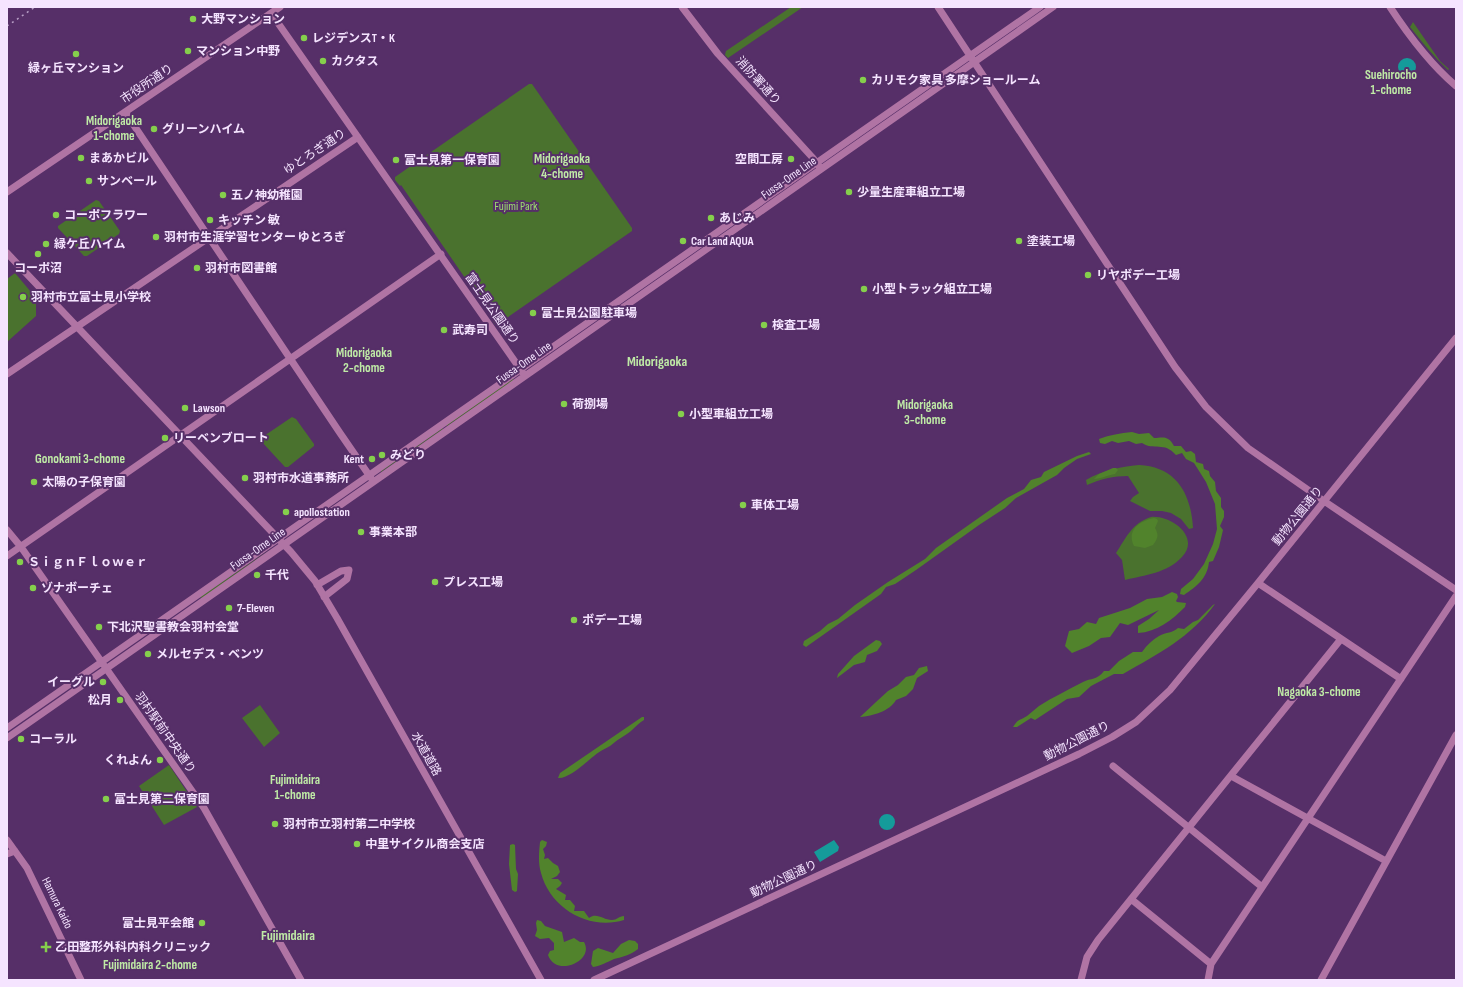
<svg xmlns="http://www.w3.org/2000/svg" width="1463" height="987" viewBox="0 0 1463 987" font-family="'Sofia Sans Condensed','Noto Sans JP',sans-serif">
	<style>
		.green { fill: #4a722e }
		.forest { fill: #51832c }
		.water { fill: #159b9a }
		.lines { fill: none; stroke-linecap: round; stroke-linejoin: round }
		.secondary { stroke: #b074a4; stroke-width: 7 }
		.rail { stroke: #b89fc6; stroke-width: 1.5; stroke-dasharray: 2 4; stroke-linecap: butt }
		.poi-dot { fill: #85cf4c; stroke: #562f68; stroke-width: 1.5 }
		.labels { text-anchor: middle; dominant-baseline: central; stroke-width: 4; stroke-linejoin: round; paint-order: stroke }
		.poi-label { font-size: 12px; font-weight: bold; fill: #f5e4ff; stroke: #562f68; text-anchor: start }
		.street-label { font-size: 12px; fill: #f5e4ff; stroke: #562f68 }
		.park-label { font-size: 12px; fill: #9cdf6f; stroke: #562f68 }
		.neighbourhood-label { font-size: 13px; font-weight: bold; fill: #bfeaa6; stroke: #562f68 }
		.quarter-label { font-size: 14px; font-weight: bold; fill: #bfeaa6; stroke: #562f68 }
	</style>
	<rect width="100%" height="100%" fill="#562f68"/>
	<path class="green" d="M791,7H803L728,58L725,55L726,51Z
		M1413,22L1440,61L1449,69L1448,70C1434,57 1422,42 1410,27Z
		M529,84H532L632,228V231L498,324H495L493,321L494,320L401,185L400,186L395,180V177Z
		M96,200L99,201L120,231L119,234L87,256H84L58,228V226Z
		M15,273L36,298V316L7,342V279Z
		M513,379L514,380L447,426L446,425Z
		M292,417L296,419L314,444V446L288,467H285L261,441V438Z
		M443,428V429L381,472V471Z
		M1139,465C1177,467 1191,494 1193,528L1189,529L1181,519L1171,513L1162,511H1150L1130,501L1133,497L1139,493L1128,476C1113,476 1101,479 1087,485L1086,480C1103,470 1120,467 1139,465Z
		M1151,517C1171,515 1201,537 1182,557C1167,573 1145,575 1125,580L1122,560L1116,553C1126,538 1132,523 1151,517Z
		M271,549L202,598L200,597Z
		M260,705L280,733L264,747L242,718Z
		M169,765L197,807L164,825L139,786Z"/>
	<path class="forest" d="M1132,432L1139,434L1149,433L1154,438C1164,437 1169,436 1174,446H1181L1186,452L1191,451L1195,454L1196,462L1203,464L1204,469L1209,471L1210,476L1215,482L1216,491L1221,498V507L1224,511V517L1220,526L1223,530L1219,547L1213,561L1209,562C1207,579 1197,586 1184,595L1180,594L1181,589L1193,579L1204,564L1213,544L1217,529L1215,504L1206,482L1194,463L1186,459L1182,453L1176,455C1164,441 1154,451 1142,443L1136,444L1129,441L1118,443L1112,441L1105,444L1100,443L1099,439C1110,435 1120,433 1132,432Z
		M1089,452L1091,454L1077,459L1064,468L1057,475L1016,498L1005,508L979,525L916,570L895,584L886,587L881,594L806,647L803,645L804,641L820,631L828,624L838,619L855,605L888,582L925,559L936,548L1007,498L1024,489L1031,480L1041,477L1044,472L1077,456Z
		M1113,468H1116L1118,470L1115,474C1108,475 1100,479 1094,479L1099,474Z
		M1154,518L1157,519L1158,521L1155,528C1159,535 1158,538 1153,545L1145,548L1134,546C1126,530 1140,521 1154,518Z
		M1172,592L1177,594L1178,597L1176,601L1177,602L1186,603L1185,607C1172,620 1157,632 1138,633V626L1149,619L1159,610L1128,625L1120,623L1110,637L1101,638L1089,646L1072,653L1065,646L1069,631L1079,629L1087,622L1096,624L1099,618L1130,608L1147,599L1162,597Z
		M1215,604C1191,637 1158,654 1123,674H1114L1091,686L1079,697L1067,699L1035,720L1031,718L1017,727H1013C1019,718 1019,721 1027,716C1031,713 1035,709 1039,706C1053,697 1068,690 1083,682C1091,678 1097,680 1104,671H1109L1119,661L1133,652H1142C1147,645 1152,640 1159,636C1166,632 1173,633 1178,628L1184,629L1193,622L1198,620L1213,605Z
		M876,640L880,641L882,644L877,651L867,655L865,662L854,665L837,678L838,674L854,656Z
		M927,666L928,671L917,678L913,689L906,696L896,700C890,711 873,716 860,717L876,702L888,691L898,685L906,677L914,675L919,668Z
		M642,717H644V720C639,723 636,726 632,730C628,734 620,738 615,742C609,748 600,750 594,756C586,762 569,779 558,778L560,773Z
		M542,840L547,842L546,846L543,849L545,855L544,859L548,858L553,863L558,866L560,872L557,876L551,879H558L562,883L560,886L556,889L566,895L565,900H570L575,906L574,911H584L589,918C597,912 603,920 612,920C617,920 619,916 624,916V920C589,931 550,908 541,873C538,863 539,853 540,842Z
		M513,844L515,845L516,869L518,874L517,891L515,892L512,890L509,864L510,845Z
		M537,920L541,921L545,926L562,932L564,942L574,938L580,942H584C595,961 556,978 548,955L550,951L554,950V943L549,938L540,939L535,936L537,930L536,923Z
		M629,940L635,941L638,944V949C631,955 622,957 614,959C607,962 601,966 593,967L591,964L593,951L598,948L613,953L621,944Z"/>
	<path class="water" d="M1398 67a9 9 0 1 1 18 0a9 9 0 1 1-18 0Z
		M879 822a8 8 0 1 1 16 0a8 8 0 1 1-16 0Z
		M834,840L839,847L838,851L820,862L814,852Z"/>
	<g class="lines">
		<path class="secondary" d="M682,7L718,54L812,157L819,166
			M938,7L1175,367L1206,407L1248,448L1324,501L1456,590
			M1390,7C1409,36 1429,63 1456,86
			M271,13L523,373
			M125,112L340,433L371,478
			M7,192L280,7
			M7,253L291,552L315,581L337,618L541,980
			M7,374L358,137
			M7,530L21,547L204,808L301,980
			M7,556L441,254
			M1258,583L1401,679
			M317,585L341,571L349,570L347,579L324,597
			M7,728L1040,7
			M7,738L1053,7
			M1113,766L1262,887
			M1231,776L1386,861
			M7,840L27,868L81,980
			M7,854L15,851
			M1131,899L1211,964
			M594,980L1079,754L1112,737L1136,722L1170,690L1258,583L1456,338
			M1081,980L1087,957L1098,940L1341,639
			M1208,980L1211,964L1456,596
			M1321,980L1456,735"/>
		<path class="rail" d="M7,26L35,7"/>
	</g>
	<g class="poi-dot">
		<circle cx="193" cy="19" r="4"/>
		<circle cx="304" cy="38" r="4"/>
		<circle cx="188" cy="51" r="4"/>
		<circle cx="76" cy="54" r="4"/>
		<circle cx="323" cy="61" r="4"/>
		<circle cx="863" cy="80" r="4"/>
		<circle cx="154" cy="129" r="4"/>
		<circle cx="81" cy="158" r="4"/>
		<circle cx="791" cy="159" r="4"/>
		<circle cx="396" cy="160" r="4"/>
		<circle cx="89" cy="181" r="4"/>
		<circle cx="849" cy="192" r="4"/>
		<circle cx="223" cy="195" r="4"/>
		<circle cx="56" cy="215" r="4"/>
		<circle cx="711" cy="218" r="4"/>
		<circle cx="210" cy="220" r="4"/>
		<circle cx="156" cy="237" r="4"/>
		<circle cx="683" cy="241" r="4"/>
		<circle cx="1019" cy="241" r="4"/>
		<circle cx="46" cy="244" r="4"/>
		<circle cx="38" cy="254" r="4"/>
		<circle cx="197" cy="268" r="4"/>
		<circle cx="1088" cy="275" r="4"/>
		<circle cx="864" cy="289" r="4"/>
		<circle cx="23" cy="297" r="4"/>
		<circle cx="533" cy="313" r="4"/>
		<circle cx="764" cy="325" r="4"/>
		<circle cx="444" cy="330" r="4"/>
		<circle cx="564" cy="404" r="4"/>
		<circle cx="185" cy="408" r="4"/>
		<circle cx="681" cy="414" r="4"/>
		<circle cx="165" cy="438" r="4"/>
		<circle cx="382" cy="455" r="4"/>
		<circle cx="372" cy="459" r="4"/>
		<circle cx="245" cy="478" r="4"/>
		<circle cx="34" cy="482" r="4"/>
		<circle cx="743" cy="505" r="4"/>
		<circle cx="286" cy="512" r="4"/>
		<circle cx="361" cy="532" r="4"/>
		<circle cx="20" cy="562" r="4"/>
		<circle cx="257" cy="575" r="4"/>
		<circle cx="435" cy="582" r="4"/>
		<circle cx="33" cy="588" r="4"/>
		<circle cx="229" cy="608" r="4"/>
		<circle cx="574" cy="620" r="4"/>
		<circle cx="99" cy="627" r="4"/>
		<circle cx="148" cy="654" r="4"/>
		<circle cx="103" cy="682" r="4"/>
		<circle cx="120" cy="700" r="4"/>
		<circle cx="21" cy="739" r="4"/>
		<circle cx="160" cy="760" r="4"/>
		<circle cx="106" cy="799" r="4"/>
		<circle cx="275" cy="824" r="4"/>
		<circle cx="357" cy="844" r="4"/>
		<circle cx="202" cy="923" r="4"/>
		<path d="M44 941h4v4h4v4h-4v4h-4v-4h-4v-4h4z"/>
	</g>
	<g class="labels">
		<g class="poi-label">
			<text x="201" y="19">大野マンション</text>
			<text x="312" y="38">レジデンスT・K</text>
			<text x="196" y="51">マンション中野</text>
			<text x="331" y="61">カクタス</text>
			<text x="76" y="68" text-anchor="middle">緑ヶ丘マンション</text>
			<text x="871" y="80">カリモク家具 多摩ショールーム</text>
			<text x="162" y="129">グリーンハイム</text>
			<text x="89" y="158">まあかビル</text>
			<text x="783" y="159" text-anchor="end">空間工房</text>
			<text x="404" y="160">富士見第一保育園</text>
			<text x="97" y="181">サンベール</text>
			<text x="857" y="192">少量生産車組立工場</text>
			<text x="231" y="195">五ノ神幼稚園</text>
			<text x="64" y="215">コーポフラワー</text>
			<text x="719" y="218">あじみ</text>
			<text x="218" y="220">キッチン 敏</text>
			<text x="164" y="237">羽村市生涯学習センター ゆとろぎ</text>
			<text x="691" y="241">Car Land AQUA</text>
			<text x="1027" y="241">塗装工場</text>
			<text x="54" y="244">緑ケ丘ハイム</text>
			<text x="38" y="268" text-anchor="middle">コーポ沼</text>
			<text x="205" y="268">羽村市図書館</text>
			<text x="1096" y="275">リヤボデー工場</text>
			<text x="872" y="289">小型トラック組立工場</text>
			<text x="31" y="297">羽村市立富士見小学校</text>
			<text x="541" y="313">富士見公園駐車場</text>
			<text x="772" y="325">検査工場</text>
			<text x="452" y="330">武寿司</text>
			<text x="572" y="404">荷捌場</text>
			<text x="193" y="408">Lawson</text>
			<text x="689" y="414">小型車組立工場</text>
			<text x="173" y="438">リーベンブロート</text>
			<text x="390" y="455">みどり</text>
			<text x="364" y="459" text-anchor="end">Kent</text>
			<text x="253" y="478">羽村市水道事務所</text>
			<text x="42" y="482">太陽の子保育園</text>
			<text x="751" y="505">車体工場</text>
			<text x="294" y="512">apollostation</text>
			<text x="369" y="532">事業本部</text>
			<text x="28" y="562">ＳｉｇｎＦｌｏｗｅｒ</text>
			<text x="265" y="575">千代</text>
			<text x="443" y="582">プレス工場</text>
			<text x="41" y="588">ゾナボーチェ</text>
			<text x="237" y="608">7-Eleven</text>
			<text x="582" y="620">ボデー工場</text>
			<text x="107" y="627">下北沢聖書教会羽村会堂</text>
			<text x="156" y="654">メルセデス・ベンツ</text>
			<text x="95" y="682" text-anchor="end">イーグル</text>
			<text x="112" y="700" text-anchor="end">松月</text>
			<text x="29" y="739">コーラル</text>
			<text x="152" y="760" text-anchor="end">くれよん</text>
			<text x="114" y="799">富士見第二保育園</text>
			<text x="283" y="824">羽村市立羽村第二中学校</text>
			<text x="365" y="844">中里サイクル商会支店</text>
			<text x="194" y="923" text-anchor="end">富士見平会館</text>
			<text x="55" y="947">乙田整形外科内科クリニック</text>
		</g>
		<g class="street-label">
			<text transform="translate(758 81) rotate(48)">消防署通り</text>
			<text transform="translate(147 84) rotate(-34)">市役所通り</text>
			<text transform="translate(315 152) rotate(-34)">ゆとろぎ通り</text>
			<text transform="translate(789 178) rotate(-35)">Fussa-Ome Line</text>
			<text transform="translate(492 309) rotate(55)">富士見公園通り</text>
			<text transform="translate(524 363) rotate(-35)">Fussa-Ome Line</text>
			<text transform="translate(1298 516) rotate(-51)">動物公園通り</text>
			<text transform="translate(258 549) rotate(-35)">Fussa-Ome Line</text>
			<text transform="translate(165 733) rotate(55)">羽村駅前中央通り</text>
			<text transform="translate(1077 741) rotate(-27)">動物公園通り</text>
			<text transform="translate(426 754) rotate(61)">水道道路</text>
			<text transform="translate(784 879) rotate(-25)">動物公園通り</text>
			<text transform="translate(57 903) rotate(64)">Hamura Kaido</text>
		</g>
		<g class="park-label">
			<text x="516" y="206">Fujimi Park</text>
		</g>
		<g class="neighbourhood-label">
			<text x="1391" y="75">Suehirocho<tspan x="1391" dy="15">1-chome</tspan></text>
			<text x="114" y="121">Midorigaoka<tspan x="114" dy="15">1-chome</tspan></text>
			<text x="562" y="159">Midorigaoka<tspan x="562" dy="15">4-chome</tspan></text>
			<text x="364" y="353">Midorigaoka<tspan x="364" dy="15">2-chome</tspan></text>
			<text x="925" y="405">Midorigaoka<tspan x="925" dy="15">3-chome</tspan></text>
			<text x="80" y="459">Gonokami 3-chome</text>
			<text x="1319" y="692">Nagaoka 3-chome</text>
			<text x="295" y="780">Fujimidaira<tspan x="295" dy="15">1-chome</tspan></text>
			<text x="150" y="965">Fujimidaira 2-chome</text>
		</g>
		<g class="quarter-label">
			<text x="657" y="361">Midorigaoka</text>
			<text x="288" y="935">Fujimidaira</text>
		</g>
	</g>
	<rect width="1463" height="987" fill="none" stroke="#f5e4ff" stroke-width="16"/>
</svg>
